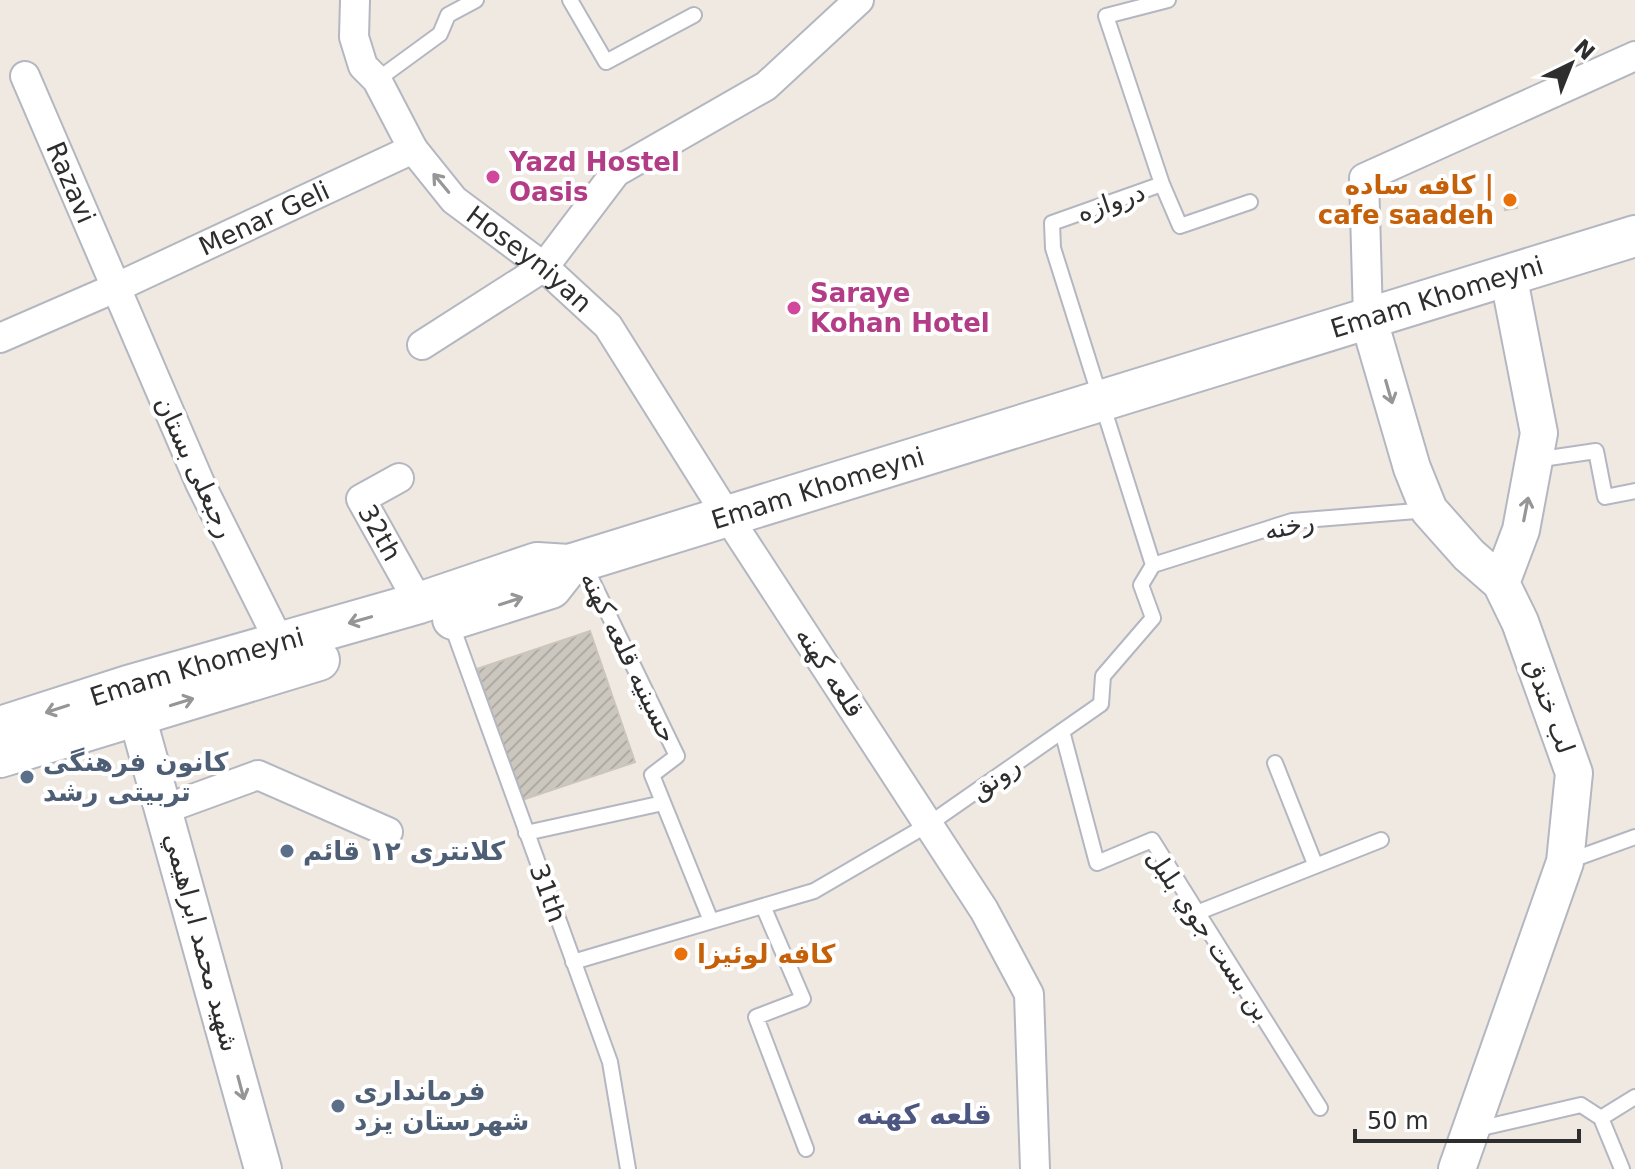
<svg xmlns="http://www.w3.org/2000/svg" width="1635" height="1169" viewBox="0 0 1635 1169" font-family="'DejaVu Sans','Noto Naskh Arabic',sans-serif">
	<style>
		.building { fill: url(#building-hatch); stroke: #cbc5ba; stroke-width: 2 }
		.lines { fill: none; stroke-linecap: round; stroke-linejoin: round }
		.service-casing { stroke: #b4b7c1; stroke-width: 18 }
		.minor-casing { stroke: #b4b7c1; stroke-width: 32 }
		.tertiary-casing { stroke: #b4b7c1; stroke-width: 40 }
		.secondary-casing { stroke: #b4b7c1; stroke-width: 44 }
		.service { stroke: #fff; stroke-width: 14 }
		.minor { stroke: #fff; stroke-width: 28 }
		.tertiary { stroke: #fff; stroke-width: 36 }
		.secondary { stroke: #fff; stroke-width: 40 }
		.oneway { stroke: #969696 }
		.hotel-dot { fill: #d1479c; stroke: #fff; stroke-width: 3 }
		.food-dot { fill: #e8710a; stroke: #fff; stroke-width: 3 }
		.service-dot { fill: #5c6f8a; stroke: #fff; stroke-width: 3 }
		.labels { text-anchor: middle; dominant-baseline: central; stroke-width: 8; stroke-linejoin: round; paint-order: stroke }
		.hotel-label { font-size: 26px; font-weight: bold; fill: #b23c85; stroke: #fff; text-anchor: start }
		.street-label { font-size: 26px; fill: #2e2e2e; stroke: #fff }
		.food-label { font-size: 26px; font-weight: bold; fill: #c56008; stroke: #fff; text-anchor: end }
		.service-label { font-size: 26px; font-weight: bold; fill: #4e5e75; stroke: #fff; text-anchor: start }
		.neighbourhood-label { font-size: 28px; font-weight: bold; fill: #4d5680; stroke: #fff }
	</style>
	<defs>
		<pattern id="building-hatch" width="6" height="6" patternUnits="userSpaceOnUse" patternTransform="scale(2)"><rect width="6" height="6" fill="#cbc7bf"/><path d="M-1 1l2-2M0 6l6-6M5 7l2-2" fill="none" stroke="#afaba4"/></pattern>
	</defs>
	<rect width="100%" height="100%" fill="#efe9e1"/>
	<path class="building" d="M1514,192L1517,208L1505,210L1503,195Z
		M590,631L635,762L522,800L477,669Z"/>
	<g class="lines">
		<g class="service-casing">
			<path id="service" d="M570,0L606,62L694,15
				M377,80L440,34L448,15L476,0
				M1162,184L1180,226L1250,202
				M1535,460L1596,451L1605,497L1635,491
				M584,564L677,756L652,775L711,921
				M1153,565L1292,521L1429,510
				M451,623L610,1062L628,1169
				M1062,731L1097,863L1152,840L1320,1108
				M1275,763L1315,864
				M526,833L663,803
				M1566,862L1635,837
				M763,906L803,999L756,1017L806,1149
				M1199,912L1381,840
				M573,962L814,891L929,824L1101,704L1103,676L1153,618L1141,585L1153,565L1053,248L1052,223L1162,184L1106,16L1168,0
				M1601,1118L1622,1169
				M1473,1130L1581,1105L1601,1118L1635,1097"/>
		</g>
		<g class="minor-casing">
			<g id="minor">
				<path id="s1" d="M355,0L354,37L363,66L377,80L413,149L454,200L544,267L608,326L726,514L984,910L1029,994L1035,1169"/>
				<path id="s2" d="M25,76L200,483L280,643"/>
				<path d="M1368,317L1364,178L1635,56"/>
				<path id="s3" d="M0,338L115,288L413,149"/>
				<path d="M422,345L544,267L616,172L766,86L859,0"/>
				<path id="s4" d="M399,478L361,499L419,603"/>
				<path d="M165,809L258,775L388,832"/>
			</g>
		</g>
		<g class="tertiary-casing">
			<path id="tertiary" d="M1368,317L1412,468L1429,510L1469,555L1501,583L1520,622L1574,773L1565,862L1457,1169
				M1501,583L1521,530L1539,433L1508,274
				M137,716L263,1169"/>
		</g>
		<g class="secondary-casing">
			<g id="secondary">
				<path d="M453,619L551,588L569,565"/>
				<path id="s5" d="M0,727L128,686L419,603L537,563L569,565L1635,236"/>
				<path d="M0,757L319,660"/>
			</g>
		</g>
		<use href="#service" class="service"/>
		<use href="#minor" class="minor"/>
		<use href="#tertiary" class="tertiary"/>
		<use href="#secondary" class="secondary"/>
	</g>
	<defs><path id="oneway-shaft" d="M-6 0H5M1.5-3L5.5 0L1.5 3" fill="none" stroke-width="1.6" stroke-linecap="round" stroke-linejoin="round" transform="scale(2)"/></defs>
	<g class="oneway">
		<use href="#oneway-shaft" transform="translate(441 183) rotate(-130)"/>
		<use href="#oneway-shaft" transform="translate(1389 392) rotate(74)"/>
		<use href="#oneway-shaft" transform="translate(1526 509) rotate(-79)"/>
		<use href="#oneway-shaft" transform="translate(511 601) rotate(-18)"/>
		<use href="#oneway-shaft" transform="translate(360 620) rotate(164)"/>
		<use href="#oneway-shaft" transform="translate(182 702) rotate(-17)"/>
		<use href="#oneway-shaft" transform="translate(57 709) rotate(162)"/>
		<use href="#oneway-shaft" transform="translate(241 1088) rotate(75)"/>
	</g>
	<g class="hotel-dot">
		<circle cx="493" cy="177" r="8"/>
		<circle cx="794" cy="308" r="8"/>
	</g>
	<g class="food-dot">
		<circle cx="1510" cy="200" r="8"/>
		<circle cx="681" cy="954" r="8"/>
	</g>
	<g class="service-dot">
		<circle cx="27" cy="777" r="8"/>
		<circle cx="287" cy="851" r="8"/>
		<circle cx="338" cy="1106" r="8"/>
	</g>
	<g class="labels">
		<g class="hotel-label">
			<text x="509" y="162">Yazd Hostel<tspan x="509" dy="30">Oasis</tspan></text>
			<text x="810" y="293">Saraye<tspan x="810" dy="30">Kohan Hotel</tspan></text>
		</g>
		<g class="street-label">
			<text stroke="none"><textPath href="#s2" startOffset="116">Razavi</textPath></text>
			<text transform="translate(1111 202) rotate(-19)">دروازه</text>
			<text stroke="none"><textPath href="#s3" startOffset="290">Menar Geli</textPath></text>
			<text stroke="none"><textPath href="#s1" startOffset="326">Hoseyniyan</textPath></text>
			<text stroke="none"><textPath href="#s5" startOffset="1502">Emam Khomeyni</textPath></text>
			<text transform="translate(195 467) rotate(65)">رجبعلی بستان</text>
			<text stroke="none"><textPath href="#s5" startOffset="854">Emam Khomeyni</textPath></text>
			<text transform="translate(1289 526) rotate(-12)">رخنه</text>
			<text stroke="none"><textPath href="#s4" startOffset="82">32th</textPath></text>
			<text transform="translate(629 657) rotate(64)">حسينيه قلعه کهنه</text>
			<text stroke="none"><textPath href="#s5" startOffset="206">Emam Khomeyni</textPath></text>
			<text transform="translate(830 672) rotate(57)">قلعه کهنه</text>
			<text transform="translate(1550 706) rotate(70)">لب خندق</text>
			<text transform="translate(995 778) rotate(-35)">رونق</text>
			<text transform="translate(548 893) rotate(70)">31th</text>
			<text transform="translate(1209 935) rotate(56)">بن بست جوي بلبل</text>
			<text transform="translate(202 942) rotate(75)">شهيد محمد ابراهيمي</text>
		</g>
		<g class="food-label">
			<text x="1494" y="185">کافه ساده |<tspan x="1494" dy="30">cafe saadeh</tspan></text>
			<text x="697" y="954" text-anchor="start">کافه لوئیزا</text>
		</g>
		<g class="service-label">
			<text x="43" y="762">کانون فرهنگی<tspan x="43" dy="30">تربیتی رشد</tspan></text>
			<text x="303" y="851">کلانتری ۱۲ قائم</text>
			<text x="354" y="1091">فرمانداری<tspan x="354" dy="30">شهرستان یزد</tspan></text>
		</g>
		<g class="neighbourhood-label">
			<text x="924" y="1114">قلعه کهنه</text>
		</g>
	</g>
	<g transform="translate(1571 64) rotate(43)" stroke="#ffffff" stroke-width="6" paint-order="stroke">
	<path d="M0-6L14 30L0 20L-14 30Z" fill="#2e2e2e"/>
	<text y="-12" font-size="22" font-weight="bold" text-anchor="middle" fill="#2e2e2e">N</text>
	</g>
	<path d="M1355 1129v12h224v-12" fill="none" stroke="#2e2e2e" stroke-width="4"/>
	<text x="1367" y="1129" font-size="24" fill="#2e2e2e" stroke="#ffffff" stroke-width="6" paint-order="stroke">50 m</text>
</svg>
